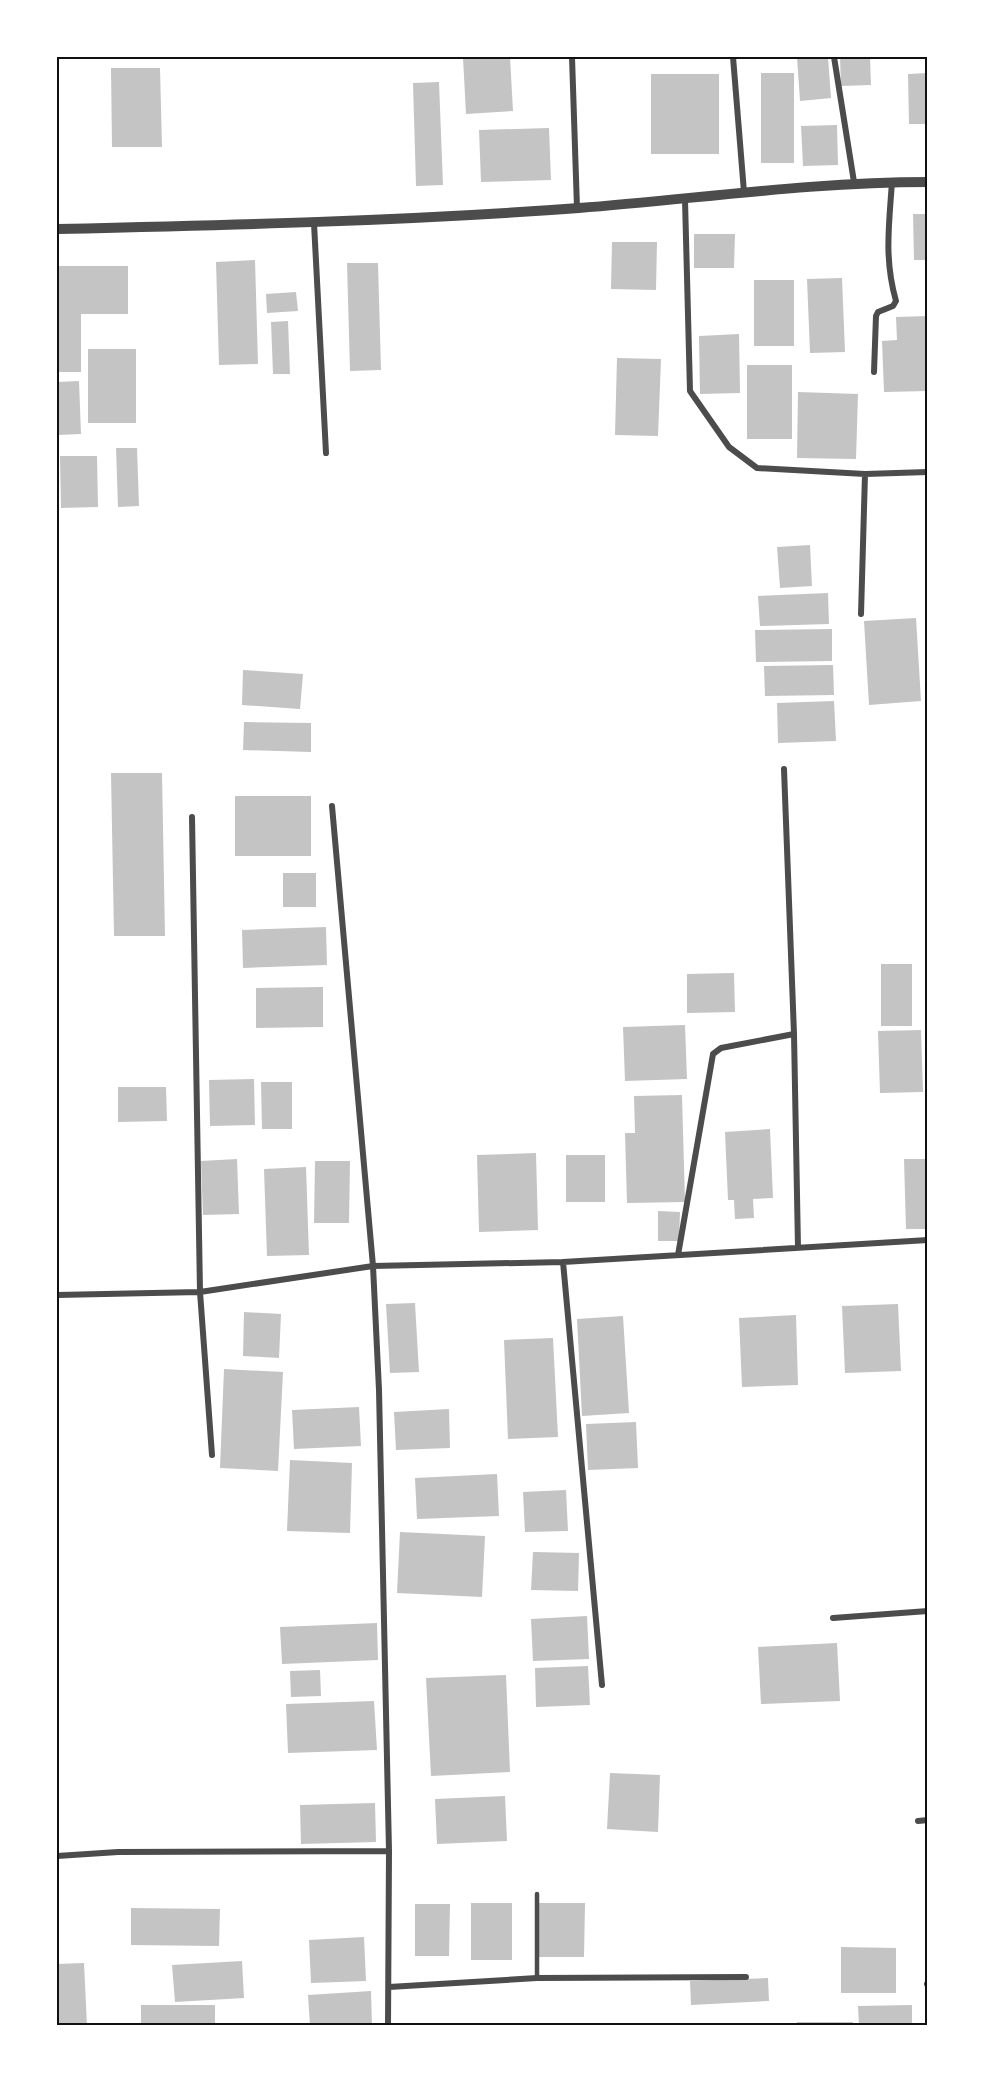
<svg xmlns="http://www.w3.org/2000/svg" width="985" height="2083" viewBox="0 0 985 2083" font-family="'Exo 2',sans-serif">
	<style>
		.building { fill: #c4c4c4 }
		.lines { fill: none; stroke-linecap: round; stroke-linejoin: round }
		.service { stroke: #4c4c4c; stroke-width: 4.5 }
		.minor { stroke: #4c4c4c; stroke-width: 6 }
		.tertiary { stroke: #4c4c4c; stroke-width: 10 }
		.neatline { fill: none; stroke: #111; stroke-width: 2 }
	</style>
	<rect width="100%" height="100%" fill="#fff"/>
	<path class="building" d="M481,57H510L513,111L466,114L463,58Z
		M797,57H828L831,98L800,101Z
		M840,57H870L871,85L841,86Z
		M111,68H160L162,147H112Z
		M761,73H794V163H761Z
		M928,73V124H909L908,74Z
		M651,74H719V154H651Z
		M439,82L443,185L416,186L413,83Z
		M837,125L838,165L803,166L801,126Z
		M549,128L551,180L481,182L479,130Z
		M913,214H928V260H914Z
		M694,234H735L734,268H694Z
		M612,242H657L656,290L611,289Z
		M255,260L258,364L219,365L216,262Z
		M347,263H378L381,370L350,371Z
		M57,266H128V314H81V372H57Z
		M842,278L845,352L810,353L807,279Z
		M754,280H794V346H754Z
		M296,292L298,311L267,313L266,294Z
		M928,316V391L884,392L882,341L897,340L896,317Z
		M288,321L290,374H273L271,322Z
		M739,334L740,393L700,394L699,336Z
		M88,349H136V423H88Z
		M617,358L661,359L658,436L615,435Z
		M747,365H792V439H747Z
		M79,381L81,434L57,435V382Z
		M798,392L858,394L856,459L797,458Z
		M116,448H137L139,506L118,507Z
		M60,456H97L98,507L61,508Z
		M810,545L812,586L780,588L777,547Z
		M828,593L829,624L760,626L758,596Z
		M916,618L921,701L869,705L864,621Z
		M832,629V661L756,662L755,630Z
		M833,665L834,695L765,696L764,666Z
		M243,670L303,674L300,709L242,705Z
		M834,701L836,741L778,743L777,703Z
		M244,722L311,723V752L243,750Z
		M111,773H162L165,936H114Z
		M235,796H311V856H235Z
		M283,873H316V907H283Z
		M326,927L327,965L243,968L242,930Z
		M881,964H912V1026H881Z
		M734,973L735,1012L687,1013V974Z
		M323,987V1027L256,1028V988Z
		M685,1025L687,1079L625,1081L623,1027Z
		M921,1030L923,1092L880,1093L878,1031Z
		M254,1079L255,1125L210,1126L209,1080Z
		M261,1082H292V1129H262Z
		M118,1087H166L167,1121L118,1122Z
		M682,1095L685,1202L627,1203L625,1133H635L634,1096Z
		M770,1129L773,1198L753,1199L754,1218L735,1219L734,1200H728L725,1132Z
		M536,1153L538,1230L479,1232L477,1155Z
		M566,1155H605V1202H566Z
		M237,1159L239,1214L203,1215L201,1161Z
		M904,1159H928V1229H906Z
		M315,1161H350L349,1223H314Z
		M306,1167L309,1255L267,1256L264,1169Z
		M658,1211L680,1212L679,1241H658Z
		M415,1303L419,1372L390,1373L386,1304Z
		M898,1304L901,1371L845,1373L842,1306Z
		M244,1312L281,1314L279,1358L243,1356Z
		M796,1315L798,1385L742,1387L739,1318Z
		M623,1316L629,1413L582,1416L577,1319Z
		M553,1338L558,1437L508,1439L504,1340Z
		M224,1369L283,1372L278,1471L220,1468Z
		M359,1407L361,1446L294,1449L292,1410Z
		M449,1409L450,1448L396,1450L394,1412Z
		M636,1422L638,1468L588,1470L586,1424Z
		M290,1460L352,1463L350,1533L287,1531Z
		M497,1474L499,1516L417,1519L415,1478Z
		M566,1490L568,1531L525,1532L523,1492Z
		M400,1532L485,1536L482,1597L397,1593Z
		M533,1552L579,1553L578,1591L531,1590Z
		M587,1616L589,1659L533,1661L531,1619Z
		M377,1623L378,1660L282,1664L280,1627Z
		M837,1643L840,1701L761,1704L758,1647Z
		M588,1666L590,1705L536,1707L535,1668Z
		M320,1670L321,1696L291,1697L290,1671Z
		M506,1675L510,1772L431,1776L426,1678Z
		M374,1701L377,1750L288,1753L286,1704Z
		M610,1773L660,1775L658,1832L607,1829Z
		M505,1796L507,1841L437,1844L435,1799Z
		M375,1803L376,1842L301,1844L300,1805Z
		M471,1903H512V1960H471Z
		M539,1903H585L584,1957H539Z
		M415,1904H450L449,1956H415Z
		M131,1908L220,1909L219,1946L131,1945Z
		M364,1937L366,1981L311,1983L309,1940Z
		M841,1947L896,1948V1993H841Z
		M242,1961L244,1998L175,2002L172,1965Z
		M84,1963L87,2026H57V1964Z
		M768,1978L769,2001L691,2005L690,1981Z
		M371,1991L372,2026H310L308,1995Z
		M141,2005H215V2026H141Z
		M912,2005V2026H859L858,2006Z
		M797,2022H853V2026H797Z"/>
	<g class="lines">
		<path class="service" d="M537,1894V1978"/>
		<path class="minor" d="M572,57L577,208
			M733,57L744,192
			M834,57L854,182
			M685,200L690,391L729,447L757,468L865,474L928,472
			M314,223L326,453
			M874,372L876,316L878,312L893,306L896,301C884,259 889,225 892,182
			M861,614L865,474
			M784,769L794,1034L798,1248
			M332,806L373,1266L379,1390L389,1851L388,2026
			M192,817L200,1292L212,1455
			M678,1255L713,1054L721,1048L794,1034
			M563,1262L602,1685
			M57,1295L200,1292L373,1266L563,1262L928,1240
			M833,1618L928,1611
			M918,1821L928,1820
			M57,1856L118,1852L389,1851
			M927,1984H928
			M389,1987L537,1978L746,1977"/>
		<path class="tertiary" d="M57,229C231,225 405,221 579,208C696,199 811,182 928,182"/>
	</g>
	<rect width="985" height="2083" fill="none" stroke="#ffffff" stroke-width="117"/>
	<rect x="58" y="58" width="868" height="1966" class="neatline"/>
</svg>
